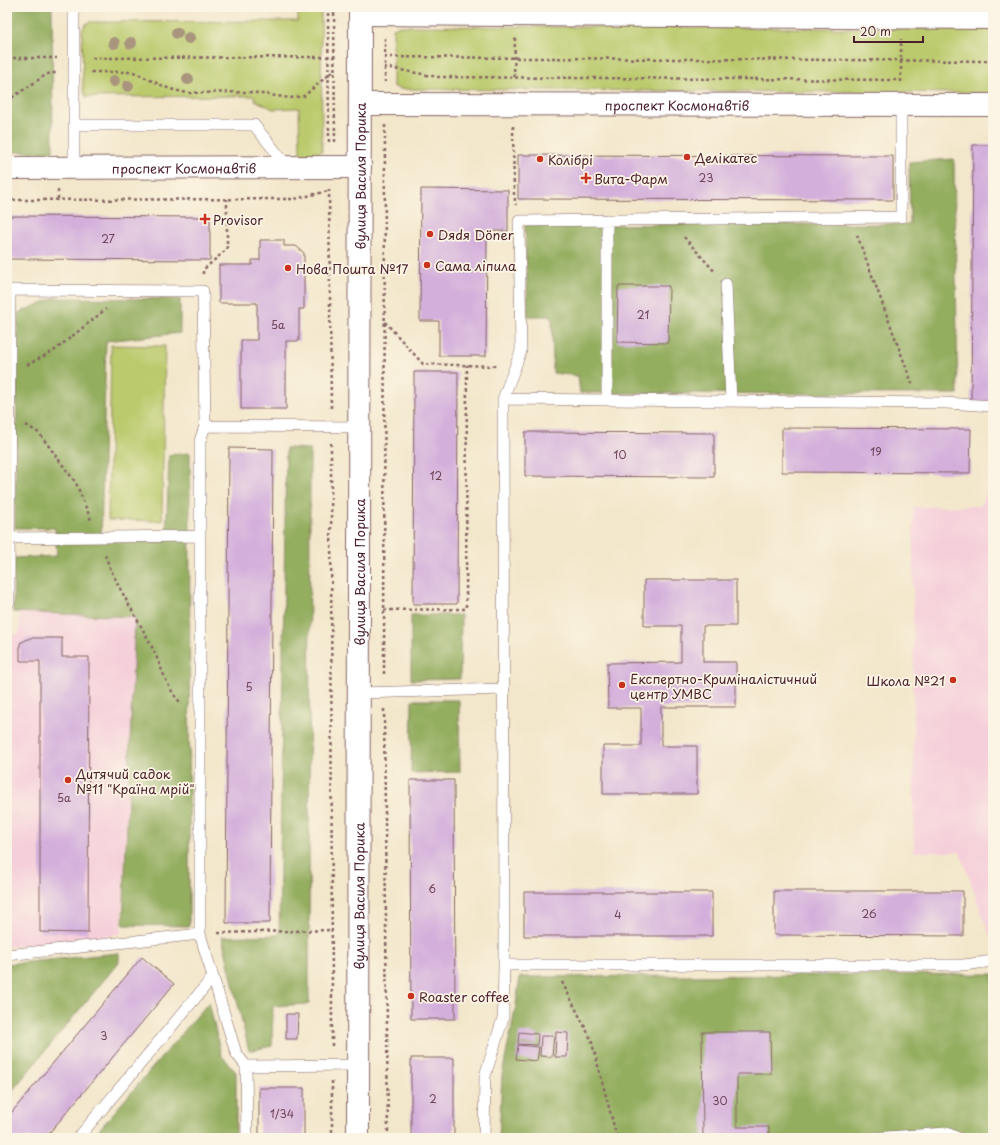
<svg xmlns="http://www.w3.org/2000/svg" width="1000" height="1145" viewBox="0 0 1000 1145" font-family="'Playpen Sans',sans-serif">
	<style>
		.built { fill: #f5cfda }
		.green { fill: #bbca6d; stroke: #82744c }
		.forest { fill: #94ae60; stroke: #6f6646 }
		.building { fill: #d3afdb }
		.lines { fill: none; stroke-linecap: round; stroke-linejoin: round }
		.lane-casing { stroke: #856563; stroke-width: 12 }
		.street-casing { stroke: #856563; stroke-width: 24 }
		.secondary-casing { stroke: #856563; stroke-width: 24 }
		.path { stroke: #856563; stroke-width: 2.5; stroke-dasharray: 3 3; stroke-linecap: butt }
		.lane { stroke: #fff; stroke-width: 11 }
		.street { stroke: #fff; stroke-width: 22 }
		.secondary { stroke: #fff; stroke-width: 22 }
		.tree { fill: #a9957e }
		.poi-dot { fill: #c8321e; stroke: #fcf5e5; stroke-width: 1.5 }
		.labels { text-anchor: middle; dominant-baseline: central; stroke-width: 3.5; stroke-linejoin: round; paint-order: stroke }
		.number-label { font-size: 11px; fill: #6c4357 }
		.street-label { font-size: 13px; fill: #4a1f2b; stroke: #fcf5e5 }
		.poi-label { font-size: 13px; fill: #4a1f2b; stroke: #fcf5e5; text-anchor: start }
	</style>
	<rect width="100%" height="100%" fill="#fcf5e5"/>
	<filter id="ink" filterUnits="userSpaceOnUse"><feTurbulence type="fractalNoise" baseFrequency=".025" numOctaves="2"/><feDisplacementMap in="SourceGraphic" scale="8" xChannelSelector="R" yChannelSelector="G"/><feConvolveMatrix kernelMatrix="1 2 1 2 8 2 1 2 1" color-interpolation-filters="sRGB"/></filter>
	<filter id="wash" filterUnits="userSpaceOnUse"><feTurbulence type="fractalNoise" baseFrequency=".012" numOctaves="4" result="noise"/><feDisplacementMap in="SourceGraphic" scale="16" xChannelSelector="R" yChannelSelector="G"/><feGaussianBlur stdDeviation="0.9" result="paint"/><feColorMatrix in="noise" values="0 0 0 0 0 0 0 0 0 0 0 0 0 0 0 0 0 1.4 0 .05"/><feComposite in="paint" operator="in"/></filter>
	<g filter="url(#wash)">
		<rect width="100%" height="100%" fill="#f3e7cb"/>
		<path class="built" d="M993,479V936H990L960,852H914L913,507L980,506Z
			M20,612L135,617L121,934L7,947V635L19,634Z"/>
		<path class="green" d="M298,7H321L322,151L316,154L300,155L299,108L273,109L255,100L254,96L86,97L83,90L82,30L85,25L89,22L298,21Z
			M400,26L993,29V93L399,89L393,86V28Z
			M111,345L165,346L162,521L108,520Z"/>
		<path class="forest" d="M7,7H52L53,152H7Z
			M954,159L958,394L580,393L578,376L553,373L552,316H528L525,225L910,224L909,162Z
			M54,298L180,299V333L106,341L101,541L166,542L169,455L190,453L189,926L123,925L135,617L13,612L14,558L57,556L55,528H15L18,313Z
			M286,448L310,449L309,1004L273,1006L272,1046L249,1051L222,937L279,935Z
			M411,615H461L460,679L411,680Z
			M412,700H459L460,772L411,773Z
			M119,953V962L7,1097V964Z
			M993,974V1138H499L502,1075L516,1005L520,977Z
			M209,1002L221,1055L236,1072V1138H92Z"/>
		<g id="blocks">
			<path class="building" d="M973,145H993V403H971Z
				M518,155L893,156V200L518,199Z
				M421,189L508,190V231H487L486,356H439V321H420Z
				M7,216L210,217V260L7,259Z
				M260,240H284V246H296L304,253V309H299V341H286V409H241V340H257V303H219V265H252V260H260Z
				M618,286H669L668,343L617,342Z
				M414,372H458L457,604H413Z
				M782,428L971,429L970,473L782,472Z
				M525,432L714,433V477L525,476Z
				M229,448L273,449L270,923H226Z
				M644,580H736V626H703V662H736V707H661V746H697V794H603V746H641V708H608L607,663L681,662V626H644Z
				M30,638H62V657H89L88,933L40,932V661H20V643Z
				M410,780H454L455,1019H411Z
				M774,891H963V936L774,935Z
				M524,892H712V936H524Z
				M142,957L174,984L45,1138H7V1118Z
				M286,1014H298L297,1039H286Z
				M519,1032L538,1034L537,1045L518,1044Z
				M556,1032L568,1033L567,1057H555Z
				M702,1032H770L771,1074H737V1127H769V1138H703Z
				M541,1036H554L552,1057L540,1056Z
				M518,1045L539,1047L537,1061L516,1059Z
				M411,1058H454V1138H411Z
				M259,1088H304V1138H259Z"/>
		</g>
	</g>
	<g filter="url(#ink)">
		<use href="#blocks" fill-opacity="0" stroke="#856563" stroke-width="1"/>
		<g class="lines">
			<g class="lane-casing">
				<path id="lane" d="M74,7V168
					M74,125H254L288,167
					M607,220V400
					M726,284L731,401
					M503,399L521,351L519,221L901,217V105
					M993,406L946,403L503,399L504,965H964L993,961
					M205,426L360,427
					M9,538L200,536
					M9,602L10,290L203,291L205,426L200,441V934
					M359,693L504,689
					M7,955L200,934L236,1053L246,1066L358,1065
					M246,1066L247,1138
					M78,1138L213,977
					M484,1138L485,1076L503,1018L504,965
					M872,1138L947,1133L958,1138"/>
			</g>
			<g class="street-casing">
				<g id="street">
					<path d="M360,14L993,18"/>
					<path id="s1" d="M361,104L993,105"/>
				</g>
			</g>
			<g class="secondary-casing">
				<g id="secondary">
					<path id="s2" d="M7,168L360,167"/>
					<path id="s3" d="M358,1138L360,7"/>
				</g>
			</g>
			<path class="path" d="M328,7L329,144
				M334,7L335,145
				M385,38V82
				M384,57L993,61
				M7,58H57
				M92,58L335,57
				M384,67L438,77L898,80
				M91,72H133L170,89L187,93L249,92L290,98L304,96L333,71
				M514,77L515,38
				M901,82V39
				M7,101L44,76L50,73H58
				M513,126L514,195L516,205
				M329,189L331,410
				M58,190V200
				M7,200L295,199L328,191
				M857,235L913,386
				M684,237L715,272
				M203,274V270L227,249V199
				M385,322L423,364L497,366
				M27,365L55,350L106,309
				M26,425L39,433L76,483L91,520
				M331,443L332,1048
				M105,555C116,586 136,615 151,645C161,664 166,689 182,704
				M384,610L466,609L467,365
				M384,674L385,125
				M384,709L388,1138
				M218,933L332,930
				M562,982L591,1039L617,1138
				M332,1081V1138"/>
			<use href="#lane" class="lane"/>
			<use href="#street" class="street"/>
			<use href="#secondary" class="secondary"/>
		</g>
		<g class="tree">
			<circle cx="177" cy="33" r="6"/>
			<circle cx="189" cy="38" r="6"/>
			<circle cx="114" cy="43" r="6"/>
			<circle cx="131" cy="43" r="6"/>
			<circle cx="188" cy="79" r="6"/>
			<circle cx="114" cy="81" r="6"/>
			<circle cx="128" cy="86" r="6"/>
		</g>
	</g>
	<g class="poi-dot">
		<circle cx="687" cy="157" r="4"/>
		<circle cx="540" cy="159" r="4"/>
		<path d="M584 172h4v4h4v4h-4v4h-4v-4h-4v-4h4z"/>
		<path d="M203 213h4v4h4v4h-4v4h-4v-4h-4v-4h4z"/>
		<circle cx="430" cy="234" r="4"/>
		<circle cx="427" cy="265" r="4"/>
		<circle cx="288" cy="268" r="4"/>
		<circle cx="953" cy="680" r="4"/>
		<circle cx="622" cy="685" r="4"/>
		<circle cx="68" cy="780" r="4"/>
		<circle cx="411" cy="996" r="4"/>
	</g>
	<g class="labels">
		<g class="number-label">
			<text x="706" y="177">23</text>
			<text x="108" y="238">27</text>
			<text x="643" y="314">21</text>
			<text x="278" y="324">5а</text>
			<text x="876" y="451">19</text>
			<text x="620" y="454">10</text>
			<text x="436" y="475">12</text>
			<text x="249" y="686">5</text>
			<text x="64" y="797">5а</text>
			<text x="432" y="888">6</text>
			<text x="869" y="913">26</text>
			<text x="618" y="914">4</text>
			<text x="104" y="1035">3</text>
			<text x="433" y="1098">2</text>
			<text x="720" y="1100">30</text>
			<text x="282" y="1113">1/34</text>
		</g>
		<g class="street-label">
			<text stroke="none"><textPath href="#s1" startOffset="316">проспект Космонавтів</textPath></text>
			<text stroke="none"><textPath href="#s2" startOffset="177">проспект Космонавтів</textPath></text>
			<text stroke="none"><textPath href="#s3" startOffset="962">вулиця Василя Порика</textPath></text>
			<text stroke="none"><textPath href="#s3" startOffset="566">вулиця Василя Порика</textPath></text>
			<text stroke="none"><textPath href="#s3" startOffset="242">вулиця Василя Порика</textPath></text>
		</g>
		<g class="poi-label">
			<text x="695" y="157">Делікатес</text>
			<text x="548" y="159">Колібрі</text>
			<text x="594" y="178">Вита-Фарм</text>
			<text x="213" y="219">Provisor</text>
			<text x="438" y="234">Dяdя Döner</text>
			<text x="435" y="265">Сама ліпила</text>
			<text x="296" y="268">Нова Пошта №17</text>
			<text x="630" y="678">Експертно-Криміналістичний<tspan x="630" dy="15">центр УМВС</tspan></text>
			<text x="945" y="680" text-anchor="end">Школа №21</text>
			<text x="76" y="773">Дитячий садок<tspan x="76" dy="15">№11 "Країна мрій"</tspan></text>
			<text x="419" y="996">Roaster coffee</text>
		</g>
	</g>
	<rect width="1000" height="1145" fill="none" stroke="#fcf5e5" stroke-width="24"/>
	<path d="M854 36v6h69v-6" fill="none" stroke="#4a1f2b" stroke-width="2"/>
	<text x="860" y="36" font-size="12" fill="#4a1f2b" stroke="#fcf5e5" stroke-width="3" paint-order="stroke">20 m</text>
</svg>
